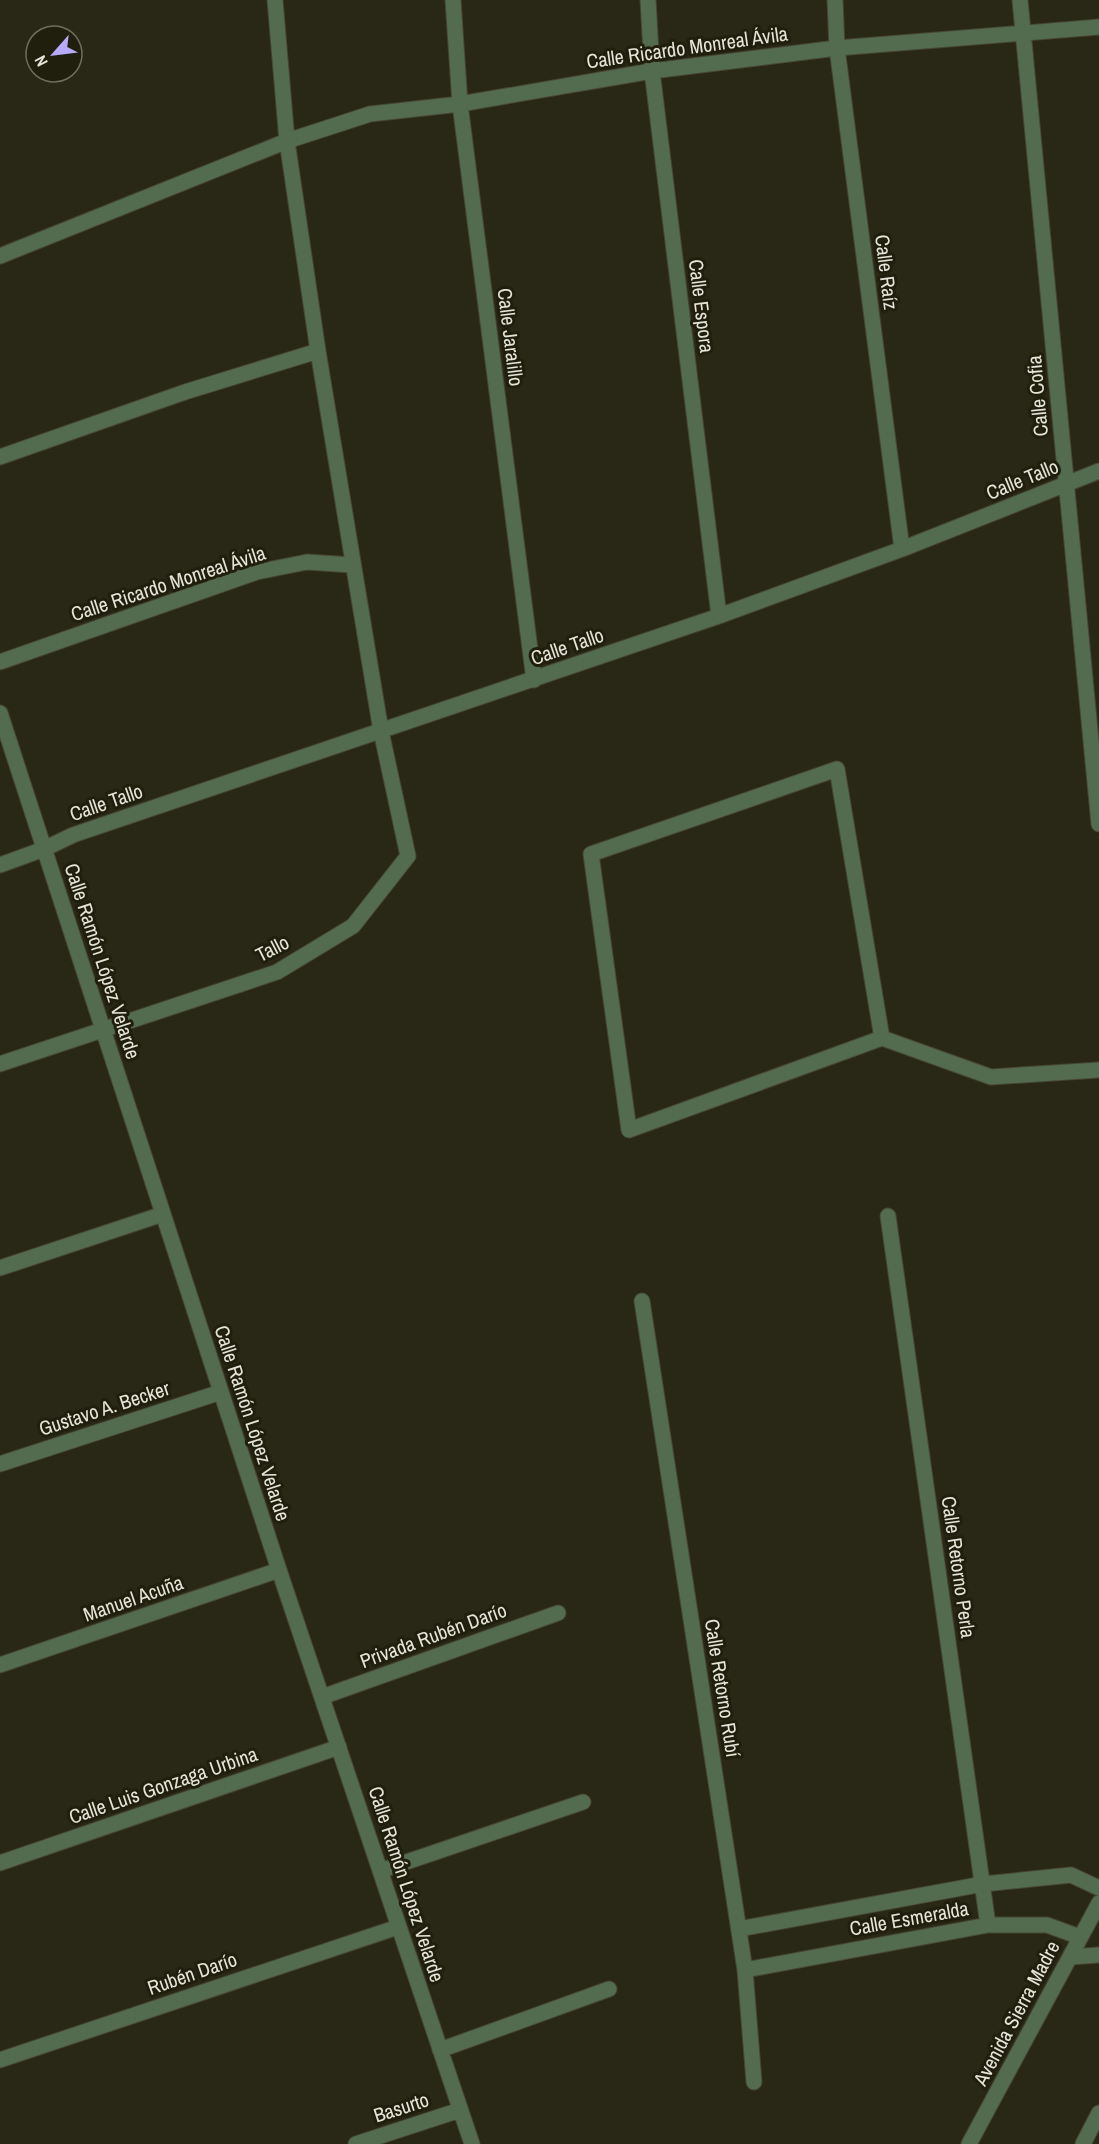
<svg xmlns="http://www.w3.org/2000/svg" width="1099" height="2144" viewBox="0 0 1099 2144" font-family="'Archivo Narrow',sans-serif">
	<style>
		.lines { fill: none; stroke-linecap: round; stroke-linejoin: round }
		.minor-casing { stroke: #474636; stroke-width: 17 }
		.minor { stroke: #536b4e; stroke-width: 15 }
		.labels { text-anchor: middle; dominant-baseline: central; stroke-width: 6; stroke-linejoin: round; paint-order: stroke }
		.street-label { font-size: 20px; fill: #e5e4d9; stroke: #201e0d }
	</style>
	<rect width="100%" height="100%" fill="#292817"/>
	<g class="lines">
		<g class="minor-casing">
			<path id="minor" d="M453,0L460,104L534,680
				M648,0L652,71L719,616
				M835,0L837,48L902,549
				M1020,0L1099,824
				M0,256L287,141L370,114L460,104L652,71L837,48L1099,27
				M0,457L185,392L318,351
				M0,662L257,572L307,562L352,565
				M0,713L279,1570L472,2144
				M0,865L44,849L73,835L719,616L902,549L1099,471
				M882,1038L837,769L591,854L629,1130L882,1038L991,1077L1099,1070
				M0,1064L277,972L353,926L408,856L381,731L318,351L287,141L275,0
				M888,1216L988,1925
				M0,1268L163,1214
				M642,1301L745,1970L754,2082
				M0,1464L221,1392
				M0,1665L279,1570
				M322,1697L558,1613
				M0,1863L339,1747
				M380,1871L583,1802
				M739,1929L983,1884L1071,1875L1099,1888
				M1070,1957L1099,1955
				M745,1970L988,1925H1047L1080,1937
				M440,2050L609,1989
				M0,2060L398,1927
				M356,2144L460,2110
				M969,2144L1099,1903
				M1083,2144L1099,2113"/>
		</g>
		<use href="#minor" class="minor"/>
	</g>
	<g class="labels">
		<g class="street-label">
			<text transform="translate(687 47) rotate(-8)">Calle Ricardo Monreal Ávila</text>
			<text transform="translate(887 272) rotate(83)">Calle Raíz</text>
			<text transform="translate(702 306) rotate(83)">Calle Espora</text>
			<text transform="translate(511 337) rotate(83)">Calle Jaralillo</text>
			<text transform="translate(1037 396) rotate(-95)">Calle Cofia</text>
			<text transform="translate(1022 479) rotate(-22)">Calle Tallo</text>
			<text transform="translate(168 583) rotate(-18)">Calle Ricardo Monreal Ávila</text>
			<text transform="translate(567 646) rotate(-19)">Calle Tallo</text>
			<text transform="translate(106 802) rotate(-19)">Calle Tallo</text>
			<text transform="translate(272 948) rotate(-27)">Tallo</text>
			<text transform="translate(103 961) rotate(72)">Calle Ramón López Velarde</text>
			<text transform="translate(104 1408) rotate(-18)">Gustavo A. Becker</text>
			<text transform="translate(253 1423) rotate(72)">Calle Ramón López Velarde</text>
			<text transform="translate(959 1567) rotate(82)">Calle Retorno Perla</text>
			<text transform="translate(133 1598) rotate(-19)">Manuel Acuña</text>
			<text transform="translate(433 1635) rotate(-20)">Privada Rubén Darío</text>
			<text transform="translate(723 1688) rotate(81)">Calle Retorno Rubí</text>
			<text transform="translate(163 1785) rotate(-19)">Calle Luis Gonzaga Urbina</text>
			<text transform="translate(407 1884) rotate(72)">Calle Ramón López Velarde</text>
			<text transform="translate(909 1918) rotate(-10)">Calle Esmeralda</text>
			<text transform="translate(192 1973) rotate(-19)">Rubén Darío</text>
			<text transform="translate(1016 2013) rotate(-62)">Avenida Sierra Madre</text>
			<text transform="translate(401 2107) rotate(-18)">Basurto</text>
		</g>
	</g>
	<g transform="translate(54 54) rotate(242)"><circle r="28" fill="#201e0d" stroke="#6f6d5f" stroke-width="1.5"/>
	<path d="M0-4.5L10 22L0 15L-10 22Z" fill="#b7abf8"/>
	<text y="-9" font-size="16" font-weight="bold" text-anchor="middle" fill="#e5e4d9">N</text>
	</g>
</svg>
